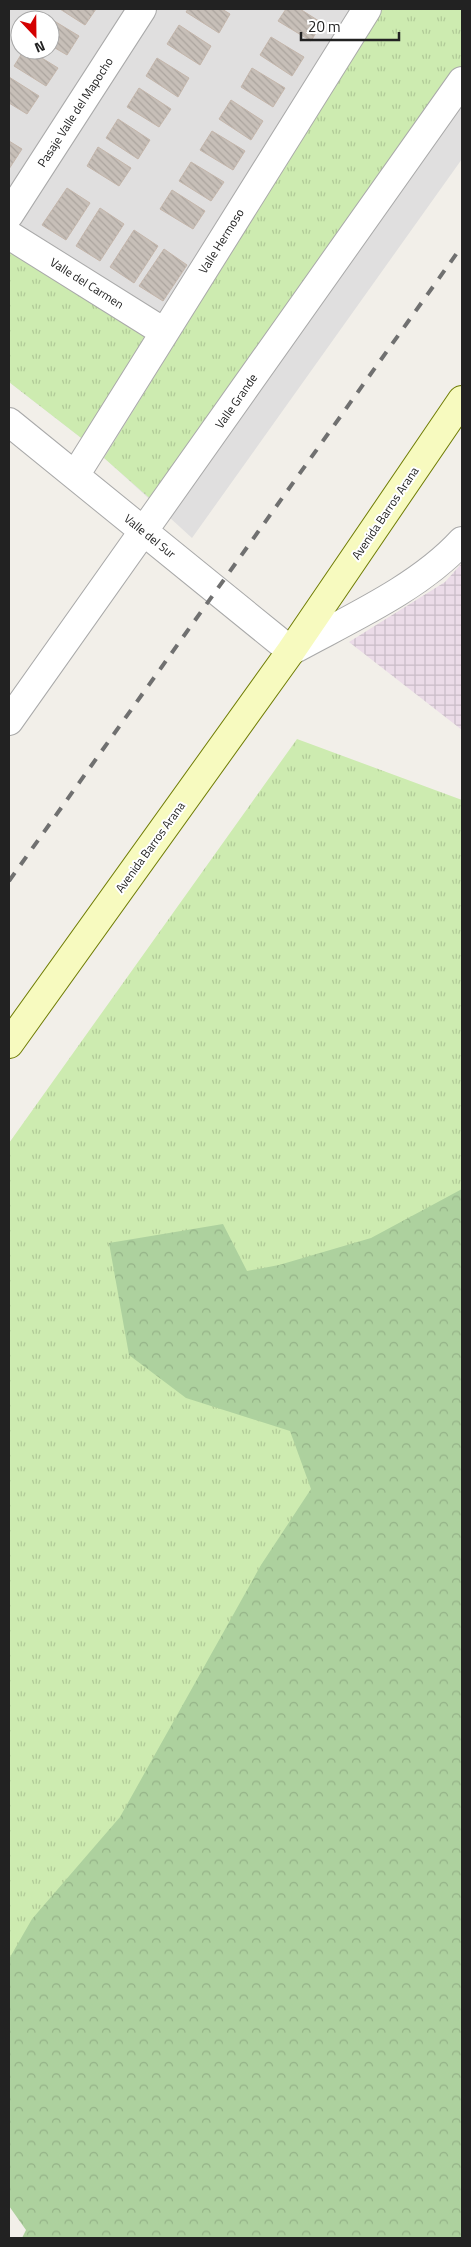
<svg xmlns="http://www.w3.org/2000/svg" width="471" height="2247" viewBox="0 0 471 2247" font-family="'Titillium Web',sans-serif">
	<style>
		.residential { fill: #e0dfdf; fill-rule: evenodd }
		.industrial { fill: url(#industrial-grid) }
		.grass { fill: url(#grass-tufts) }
		.forest { fill: url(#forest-crowns) }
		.building { fill: url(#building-back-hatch); stroke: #c4b6ab }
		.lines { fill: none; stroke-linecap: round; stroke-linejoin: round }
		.minor-casing { stroke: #a9a9a9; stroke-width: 30 }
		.secondary-casing { stroke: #707d05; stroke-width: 30 }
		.minor { stroke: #fff; stroke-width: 28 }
		.secondary { stroke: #f7fabf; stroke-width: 28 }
		.rail { stroke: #707070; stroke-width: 4; stroke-dasharray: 10 10; stroke-linecap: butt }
		.labels { text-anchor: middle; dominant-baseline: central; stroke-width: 4; stroke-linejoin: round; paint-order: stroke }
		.street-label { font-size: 12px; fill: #222; stroke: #fff }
	</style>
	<defs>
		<pattern id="industrial-grid" width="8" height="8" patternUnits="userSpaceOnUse" patternTransform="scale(1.25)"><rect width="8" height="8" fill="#ebdbe8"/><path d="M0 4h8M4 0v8" fill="none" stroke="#c9bcc7"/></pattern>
		<pattern id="grass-tufts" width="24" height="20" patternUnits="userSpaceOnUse" patternTransform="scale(1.25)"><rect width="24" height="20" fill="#cdebb0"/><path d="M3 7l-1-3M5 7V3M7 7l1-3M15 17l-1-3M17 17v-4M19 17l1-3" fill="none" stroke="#b0c997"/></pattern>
		<pattern id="forest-crowns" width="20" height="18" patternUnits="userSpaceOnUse" patternTransform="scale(1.25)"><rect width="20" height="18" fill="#add19e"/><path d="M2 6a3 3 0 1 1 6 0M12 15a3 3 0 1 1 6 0" fill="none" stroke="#95b388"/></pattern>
		<pattern id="building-back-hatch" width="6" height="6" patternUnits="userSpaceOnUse" patternTransform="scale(1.25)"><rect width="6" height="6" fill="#c7bfb8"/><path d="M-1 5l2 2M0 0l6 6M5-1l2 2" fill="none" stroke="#aba49e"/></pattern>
	</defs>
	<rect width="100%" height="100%" fill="#f2efe9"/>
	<path class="residential" d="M9,9H462V159L192,538L89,444L9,382ZM20,20H50V50H20Z"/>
	<path class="industrial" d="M462,563V730L349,642L445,582Z"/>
	<path class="grass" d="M382,9H462V65L154,502L104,458Z
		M9,248L154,339L89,444L9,382Z
		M297,739L462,800V1463L9,2109V1143Z"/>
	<path class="forest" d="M462,1189V2238H22L26,2230L9,2206V1959L32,1919L120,1817L261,1565L311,1489L290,1431L186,1398L129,1355L109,1243L223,1224L247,1271L279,1265L371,1238Z"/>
	<path class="building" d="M60,9H96L85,25Z
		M188,9H222L230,14L219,33L186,12Z
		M286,9H300L322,23L311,41L278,21Z
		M46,16L79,36L67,55L50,45V20H44Z
		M179,25L211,46L200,65L167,44Z
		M271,37L304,57L292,76L260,55Z
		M24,50H29L58,68L46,86L14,66Z
		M157,58L189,78L178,97L146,76Z
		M252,68L285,88L273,107L241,87Z
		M9,77L39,96L27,114L9,103Z
		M139,88L171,109L159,127L127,107Z
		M231,100L263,121L251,140L219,119Z
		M118,119L150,140L138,159L106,138Z
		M212,131L245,151L233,170L200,150Z
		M9,141L22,149L9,169Z
		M98,147L131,168L119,186L87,166Z
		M191,162L224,182L211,201L179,181Z
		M67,188L90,203L66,240L42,225Z
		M172,190L205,211L193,229L160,209Z
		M100,208L124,224L100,261L76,246Z
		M134,230L158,246L134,283L110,267Z
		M164,249L187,265L163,301L139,286Z"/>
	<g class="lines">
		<g class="minor-casing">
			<path id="minor" d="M9,215L142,9
				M9,235L164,332
				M9,422L291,651C347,620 418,589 462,541
				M76,474L367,9
				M9,721L462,81"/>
		</g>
		<g class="secondary-casing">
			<path id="secondary" d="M9,1044L291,651L462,400"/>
		</g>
		<use href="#minor" class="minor"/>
		<use href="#secondary" class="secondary"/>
		<path class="rail" d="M9,881L462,246"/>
	</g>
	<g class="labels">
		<g class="street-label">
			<text transform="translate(75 112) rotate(-57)">Pasaje Valle del Mapocho</text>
			<text transform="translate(221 241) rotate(-58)">Valle Hermoso</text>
			<text transform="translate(87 283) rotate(32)">Valle del Carmen</text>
			<text transform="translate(236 401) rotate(-55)">Valle Grande</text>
			<text transform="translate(385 513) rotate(-56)">Avenida Barros Arana</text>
			<text transform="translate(150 536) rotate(39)">Valle del Sur</text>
			<text transform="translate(150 847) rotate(-54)">Avenida Barros Arana</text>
		</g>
	</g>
	<rect width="471" height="2247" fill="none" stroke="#222222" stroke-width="20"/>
	<g transform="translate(35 35) rotate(158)"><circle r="24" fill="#ffffff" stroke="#a7a7a7"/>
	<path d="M0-4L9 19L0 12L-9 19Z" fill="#d40000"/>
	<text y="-8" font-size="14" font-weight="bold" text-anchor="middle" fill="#222222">N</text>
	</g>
	<path d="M301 32v8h98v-8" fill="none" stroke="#222222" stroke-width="2.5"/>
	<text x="308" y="32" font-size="15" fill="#222222" stroke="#ffffff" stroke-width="4" paint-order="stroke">20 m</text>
</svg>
